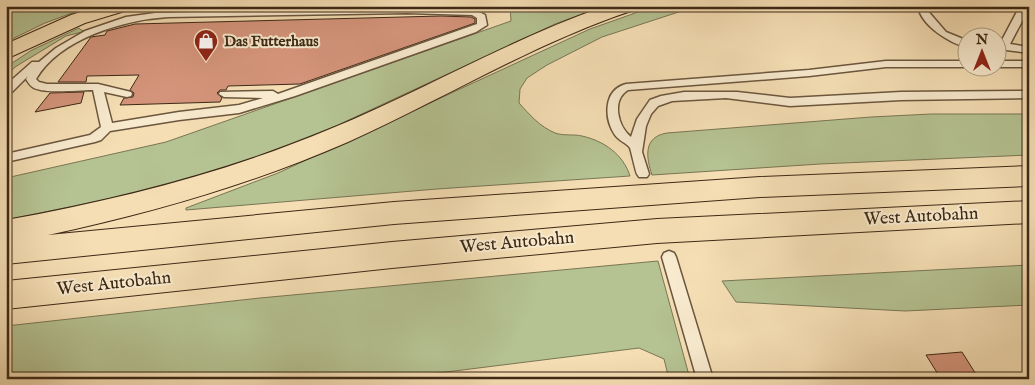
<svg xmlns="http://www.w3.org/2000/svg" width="1035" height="385" viewBox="0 0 1035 385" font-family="'IM FELL English',serif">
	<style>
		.green { fill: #b5c292; stroke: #797654 }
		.building { fill: #d4947b; stroke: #3d2916 }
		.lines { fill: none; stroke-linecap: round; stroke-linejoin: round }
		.service-casing { stroke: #6b563e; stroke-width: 3 }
		.primary-casing { stroke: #3d2916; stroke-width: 2 }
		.motorway-casing { stroke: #3d2916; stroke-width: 2 }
		.service { fill: #f8eace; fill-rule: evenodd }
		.primary { fill: #f5deb4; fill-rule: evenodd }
		.motorway { fill: #f5deb4; fill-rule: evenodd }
		.labels { text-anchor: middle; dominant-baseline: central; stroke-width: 4; stroke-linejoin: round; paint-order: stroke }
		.far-poi-label { font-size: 15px; font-weight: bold; fill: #3d2916; stroke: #f8eace; text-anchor: start }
		.street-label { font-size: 18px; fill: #3d2916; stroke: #f8eace }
	</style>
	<rect width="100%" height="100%" fill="#f5deb4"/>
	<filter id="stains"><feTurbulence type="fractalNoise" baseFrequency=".004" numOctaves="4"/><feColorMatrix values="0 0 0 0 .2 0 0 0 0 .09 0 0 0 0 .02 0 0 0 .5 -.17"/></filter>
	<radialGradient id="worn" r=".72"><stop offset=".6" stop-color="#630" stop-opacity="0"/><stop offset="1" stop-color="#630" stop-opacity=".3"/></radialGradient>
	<path class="green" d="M6,6H91L45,23L6,42Z
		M510,6H604L555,24L336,126L251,159L162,188L6,220V178L166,142L511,21Z
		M655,6H697L602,37L547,65L527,78L520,89L519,103C530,115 539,126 555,133C563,136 573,134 582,136C604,141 623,154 630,176L437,189L186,210V208L278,173L590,29Z
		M79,28L81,30L86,31L66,36L15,67L6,77V67L32,50Z
		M931,114H1029V155L820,164L652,175C646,157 643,137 667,133L871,117Z
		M658,261L690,379H669L664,359L639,348L390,379H6V326L260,298Z
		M1029,265V305L905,311L736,302L722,281Z"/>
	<path class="building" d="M441,16L471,17L475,19V23L300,84L228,86L226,90H220L217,93L222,98L220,102L120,105L124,98L133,97L134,93L130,90L139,75L87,76L86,82H58L91,37L105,35L107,31L135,24Z
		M84,92L81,103L35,112L50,93Z
		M962,352L979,379H941L926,355Z"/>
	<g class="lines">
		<g class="service-casing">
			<path id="service" d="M918,6H927V10L946,32L968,41V48C950,43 921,26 918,6Z
				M1020,6L1029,8L1010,44L1029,47V53L998,49V42L1002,40Z
				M350,8L474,9L485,15L487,25L476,32L295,96L239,113L179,120L110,131L101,140L95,142L6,162V154L90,135L101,127L93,90C78,90 47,94 34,88C30,86 28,82 26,79L28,76L10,94L6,95V85L32,62H39L56,48L85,31L126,17L155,13ZM407,13L472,15L477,18V24L278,94L273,91L220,92L219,94L224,97L263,98L239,105L179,112L112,123L104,92L127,97L131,96L132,94L131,92L98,84H47L39,82L36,79C60,38 124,20 168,17Z
				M886,61H968V67H886L809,76L628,90C611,100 618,127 631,137L637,119L650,100L661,96L684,92H737L790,98L901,92L1029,91V98L901,100L790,106L726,98L672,101L658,106L651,114L646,126L642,152L649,174L647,177H639L637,174C635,169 631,150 630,148C627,143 619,141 615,135C604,119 603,90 626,84L809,70Z
				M998,61H1029V67H998Z
				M669,251L674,253L676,257L713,379H697L662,257L664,253Z"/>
		</g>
		<g class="primary-casing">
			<path id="primary" d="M99,6H131L128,10L85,23L6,59V44L71,15Z"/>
		</g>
		<g class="motorway-casing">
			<path id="motorway" d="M606,6H637L634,10C534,43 444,99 348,142C252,184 151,213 48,235L394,202L760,177L1029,166V186L760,197L394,224L6,264V220C117,200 225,173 330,129C423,91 510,39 606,6Z
				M1029,201V223L657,243L392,268L6,309V281L392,242L657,219Z"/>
		</g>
		<use href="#service" class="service"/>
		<use href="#primary" class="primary"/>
		<use href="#motorway" class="motorway"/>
	</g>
	<defs>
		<g id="shop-pin" transform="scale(1.25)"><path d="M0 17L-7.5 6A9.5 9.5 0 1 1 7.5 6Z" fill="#8f2418" stroke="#f8eace"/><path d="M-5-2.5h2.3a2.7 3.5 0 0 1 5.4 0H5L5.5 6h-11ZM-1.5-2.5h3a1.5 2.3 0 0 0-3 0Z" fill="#fff"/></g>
	</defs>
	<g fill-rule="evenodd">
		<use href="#shop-pin" x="206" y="41"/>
	</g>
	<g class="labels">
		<g class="far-poi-label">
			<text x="224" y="41">Das Futterhaus</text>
		</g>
		<g class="street-label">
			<text transform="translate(921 217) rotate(-3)">West Autobahn</text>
			<text transform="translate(517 243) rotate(-5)">West Autobahn</text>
			<text transform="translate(114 284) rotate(-6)">West Autobahn</text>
		</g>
	</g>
	<rect width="1035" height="385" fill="none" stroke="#f5deb4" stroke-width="25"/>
	<rect x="8" y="8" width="1020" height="370" fill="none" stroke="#3d2916" stroke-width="2.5"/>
	<rect x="12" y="12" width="1010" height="360" fill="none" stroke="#3d2916"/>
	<g transform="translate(982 52)"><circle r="24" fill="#f8eace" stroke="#ad9d84"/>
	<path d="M0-4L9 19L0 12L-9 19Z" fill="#8f2418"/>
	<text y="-8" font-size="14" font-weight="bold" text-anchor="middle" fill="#3d2916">N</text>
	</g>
	<rect width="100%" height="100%" filter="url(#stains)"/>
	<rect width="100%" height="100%" fill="url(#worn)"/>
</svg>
